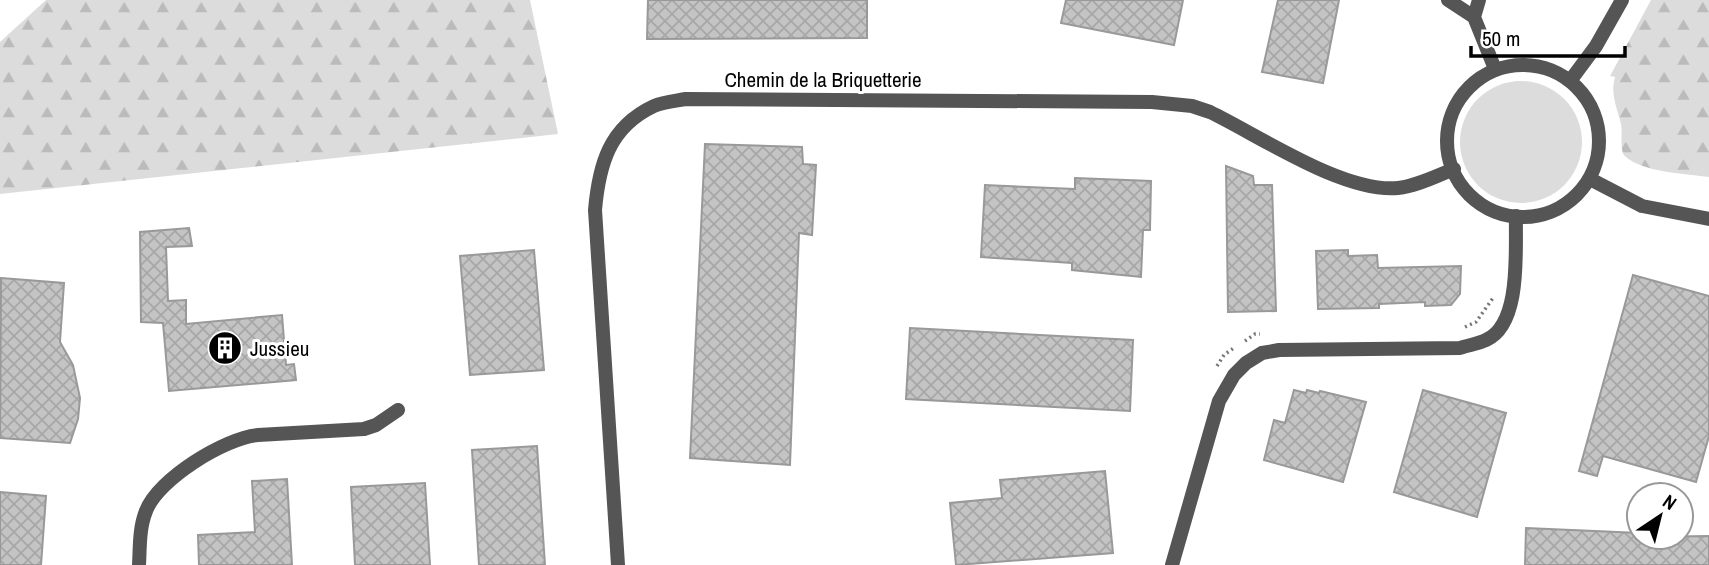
<svg xmlns="http://www.w3.org/2000/svg" width="1709" height="565" viewBox="0 0 1709 565" font-family="'Archivo Narrow',sans-serif">
	<style>
		.grass { fill: #dcdcdc }
		.forest { fill: url(#forest-firs) }
		.building { fill: url(#building-cross-hatch); stroke: #999; stroke-width: 2 }
		.lines { fill: none; stroke-linecap: round; stroke-linejoin: round }
		.path { stroke: #777; stroke-width: 3.5; stroke-dasharray: 2 3.5; stroke-linecap: butt }
		.minor { stroke: #555; stroke-width: 14 }
		.tertiary { stroke: #555; stroke-width: 14 }
		.labels { text-anchor: middle; dominant-baseline: central; stroke-width: 6; stroke-linejoin: round; paint-order: stroke }
		.street-label { font-size: 21px; fill: #000; stroke: #fff }
		.poi-label { font-size: 21px; fill: #000; stroke: #fff; text-anchor: start }
	</style>
	<defs>
		<pattern id="forest-firs" width="22" height="20" patternUnits="userSpaceOnUse" patternTransform="scale(1.75)"><rect width="22" height="20" fill="#dcdcdc"/><path d="M5 1l3.5 6h-7zM16 11l3.5 6h-7z" fill="#bbb"/></pattern>
		<pattern id="building-cross-hatch" width="8" height="8" patternUnits="userSpaceOnUse" patternTransform="scale(1.75)"><rect width="8" height="8" fill="#c4c4c4"/><path d="M0 0l8 8M0 8l8-8" fill="none" stroke="#a7a7a7"/></pattern>
	</defs>
	<rect width="100%" height="100%" fill="#fff"/>
	<path class="grass" d="M1460 142a61 61 0 1 1 122 0a61 61 0 1 1-122 0Z"/>
	<path class="forest" d="M46,0H530L558,134L0,194V42Z
		M1651,0H1709V177C1688,174 1640,172 1625,156C1619,150 1623,133 1621,124C1617,107 1610,95 1615,77L1610,76Z"/>
	<path class="building" d="M648,0H867V38L647,39Z
		M1066,0H1183L1174,45L1061,23Z
		M1278,0H1339L1323,83L1262,72Z
		M705,144L802,147L803,164L816,165L812,235L799,233L790,465L690,458Z
		M1226,166L1253,176L1254,185H1272L1276,311L1228,312Z
		M1075,178L1151,181L1150,230H1143L1141,277L1072,270V263L981,257L985,185L1075,189Z
		M189,228L192,246L166,247L168,301L186,300V324L282,315L286,365L294,364L296,380L169,391L163,323L141,322L140,232Z
		M534,250L544,370L470,375L460,256Z
		M1348,250V256L1377,255L1378,268L1461,266L1460,294L1451,305L1425,306V302L1379,304V308L1318,309L1316,251Z
		M1633,275L1709,296V436L1696,482L1603,456L1597,476L1579,471Z
		M1,278L64,283L60,342L73,365L80,398L78,419L70,443L0,438Z
		M910,328L1133,340L1130,411L906,399Z
		M1294,390L1306,393L1307,390L1319,393L1320,391L1366,402L1343,482L1264,460L1274,420L1285,423Z
		M1423,390L1506,413L1477,517L1394,492Z
		M537,446L545,565H479L472,450Z
		M1105,471L1113,553L956,565L950,503L1002,498L1000,480Z
		M287,479L292,565H199L198,535L255,532L252,481Z
		M425,483L430,565H355L351,487Z
		M0,492L46,496L41,565H0Z
		M1526,528L1639,533V537L1709,536V565H1525Z"/>
	<g class="lines">
		<path class="path" d="M1465,327L1476,322L1493,298
			M1245,341L1255,334H1260
			M1217,366L1224,355L1235,347"/>
		<path class="minor" d="M1448,0L1474,17L1495,69
			M1474,17L1479,0
			M139,565C140,548 139,528 146,511C158,479 225,438 258,435L364,429L376,425L398,410
			M1172,565L1219,401L1234,375L1246,363L1262,353L1279,350L1460,348C1468,345 1478,344 1486,340C1522,324 1515,249 1516,216"/>
		<path class="tertiary" d="M1447 141a76 76 0 1 1 152 0a76 76 0 1 1-152 0Z
			M1570,81L1596,46L1622,0
			M1590,179L1642,206L1709,219
			M618,565L595,210C599,165 609,127 654,106C663,102 675,101 686,99L1152,102L1192,106L1210,112C1260,136 1343,193 1398,188C1417,186 1436,176 1454,169"/>
	</g>
	<defs>
		<g id="building-disc" transform="scale(1.75)"><circle r="9.5" fill="#000" stroke="#fff"/><path d="M-4-6H4V6H1V3H-1V6H-4ZM-2.5-4.3h1.7v1.8h-1.7ZM.8-4.3h1.7v1.8H.8ZM-2.5-1h1.7V.8h-1.7ZM.8-1h1.7V.8H.8Z" fill="#fff"/></g>
	</defs>
	<g fill-rule="evenodd">
		<use href="#building-disc" x="225" y="348"/>
	</g>
	<g class="labels">
		<g class="street-label">
			<text x="823" y="79">Chemin de la Briquetterie</text>
		</g>
		<g class="poi-label">
			<text x="250" y="348">Jussieu</text>
		</g>
	</g>
	<g transform="translate(1660 516) rotate(35)"><circle r="33" fill="#ffffff" stroke="#999999" stroke-width="2"/>
	<path d="M0-5L12 26L0 18L-12 26Z" fill="#000000"/>
	<text y="-10" font-size="19" font-weight="bold" text-anchor="middle" fill="#000000">N</text>
	</g>
	<path d="M1471 46v10h154v-10" fill="none" stroke="#000000" stroke-width="3.5"/>
	<text x="1482" y="46" font-size="21" fill="#000000" stroke="#ffffff" stroke-width="5" paint-order="stroke">50 m</text>
</svg>
